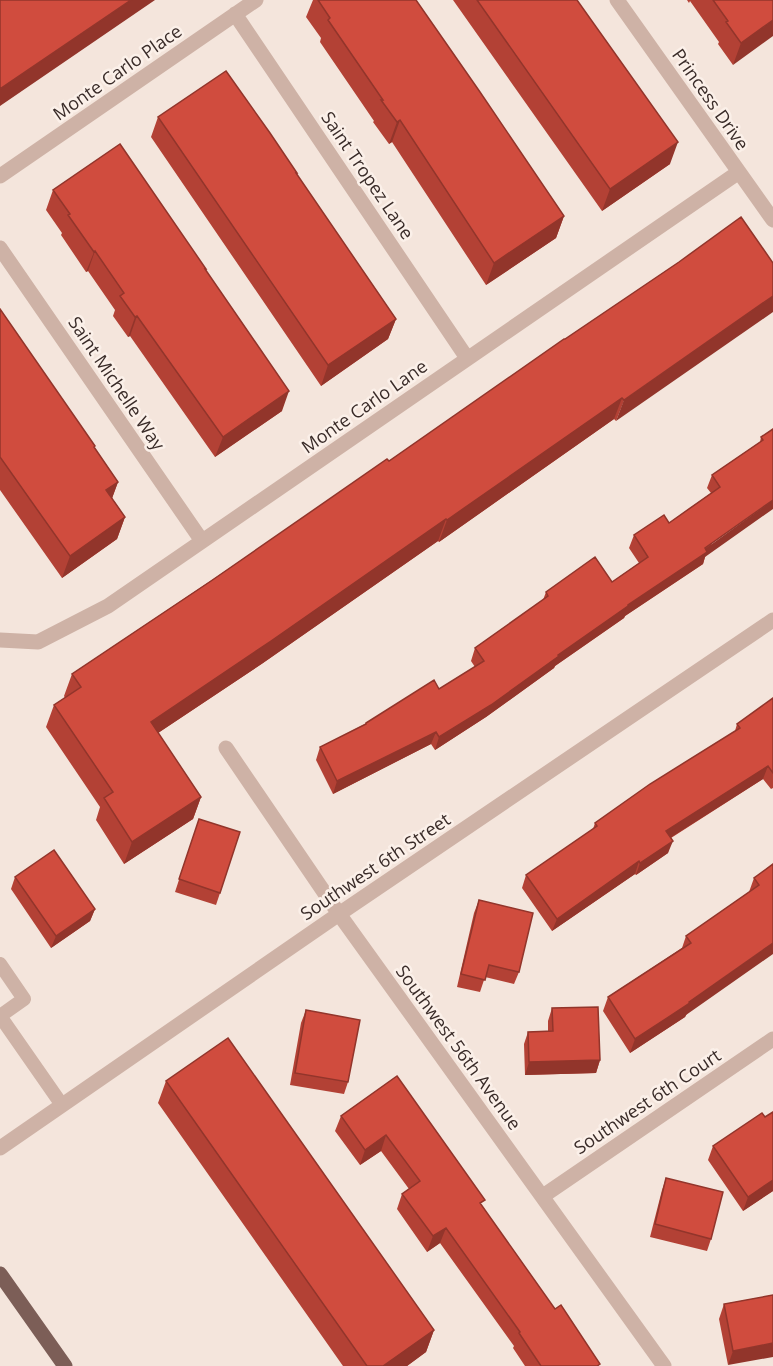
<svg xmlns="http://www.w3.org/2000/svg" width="773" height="1366" viewBox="0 0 773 1366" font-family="'Open Sans',sans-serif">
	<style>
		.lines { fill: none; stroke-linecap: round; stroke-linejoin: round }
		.lane { stroke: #ceb2a6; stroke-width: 14 }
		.street { stroke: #ceb2a6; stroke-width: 15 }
		.primary { stroke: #7c5e57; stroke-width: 15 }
		.wall { fill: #b34135 }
		.shaded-wall { fill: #92352b }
		.building { fill: #d04c3e; stroke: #92352b; stroke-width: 1.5 }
		.labels { text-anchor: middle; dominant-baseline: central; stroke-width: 5; stroke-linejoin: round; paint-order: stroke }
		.street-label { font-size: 18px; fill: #392b28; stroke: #fbf0e9 }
	</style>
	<rect width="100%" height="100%" fill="#f4e5dc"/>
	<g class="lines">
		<path class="lane" d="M0,964L24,999L0,1016L62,1105"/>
		<path class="street" d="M617,0L773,220
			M235,14L467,358
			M0,176L256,0
			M0,248L202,541
			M0,640L38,642L108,606L739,172
			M226,748L339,914L664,1366
			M0,1148L339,914L773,620
			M543,1196L773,1039"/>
		<path class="primary" d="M0,1274L65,1366"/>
	</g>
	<path class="wall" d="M313,0H416L564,216L556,238L486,285L392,142L389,144L373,122L374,121L320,42L321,38L306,17Z
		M453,0H577L670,164L602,211Z
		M687,0H773L733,65L718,44L719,42L690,1L689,3Z
		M158,117L297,173L296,174L396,319L388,339L321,386L151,137Z
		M53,190L206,269L205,270L282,411L215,457L130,336L128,337L113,316L115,310L88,271L86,272L61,235L62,233L46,210Z
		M679,262L616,421L614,419L439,542L438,541L263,663L158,733L201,797L193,819L124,864L96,820L100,807L46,727L54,705L65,698L64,696L72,674L389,461Z
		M0,309L118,482L112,498L125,517L117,539L62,578L0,490Z
		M773,429L705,557L703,564L625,616L624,618L555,666L554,668L486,717L435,750L431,744L333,794L316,760L320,747L365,724L366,723L439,689L475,667L471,661L475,648L543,600L546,592L612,582L639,563L629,548L634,535L669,523L711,493L707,488L712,475L760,442L761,437Z
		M773,698V788L771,789L763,779L671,838L668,853L636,875L635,874L552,931L522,888L526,875L593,829L595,823L735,731L737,724Z
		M195,831L220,893L216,905L175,892Z
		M773,864L685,1017L630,1053L603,1011L608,997L682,948L686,936L749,892L754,878Z
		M15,877L95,909L90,921L51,948L11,889Z
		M479,900L519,972L514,984L485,977L480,992L457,987L474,913Z
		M552,1008L600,1060L596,1073L525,1075L524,1044L528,1032L548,1031V1021Z
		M306,1010L348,1082L344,1094L290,1085L301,1023Z
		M397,1076L482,1206L555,1309L599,1366H525L513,1348L514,1346L440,1243L427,1252L397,1209L402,1194L409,1189L381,1151L360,1165L335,1131L341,1116Z
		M166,1081L434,1330L426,1352L407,1366H343L158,1103Z
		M765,1117L773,1191L743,1211L708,1160L713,1146Z
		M666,1178L711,1239L707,1251L650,1237L662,1190Z
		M773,1295L728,1365L719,1319L724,1304Z"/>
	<path class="shaded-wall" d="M131,0H155L0,106V89Z
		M773,20V36L733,65L741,43Z
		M400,120L392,142L389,144L397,122Z
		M678,142L670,164L602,211L610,189Z
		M564,216L556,238L486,285L494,263Z
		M95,251L88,271L86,272L94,252Z
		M773,296V312L616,421L624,400Z
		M137,316L130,336L128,337L135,317Z
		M396,319L388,339L321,386L328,365Z
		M289,391L282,411L215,457L223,437Z
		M622,398L614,419L439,542L447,520Z
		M118,482L110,504L106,490Z
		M773,500V509L705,557L703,564L625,616L624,618L555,666L554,668L486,717L435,750L439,737L558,655Z
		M125,517L117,539L62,578L70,556Z
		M446,519L438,541L263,663L143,743L151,722Z
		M436,732L431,744L333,794L337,781Z
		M768,766L763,779L662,843L666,831Z
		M201,797L193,819L124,864L132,842Z
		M673,841L668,853L636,875L640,863Z
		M639,861L635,874L552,931L557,919Z
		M95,909L90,921L51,948L56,936Z
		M773,943V954L686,1015L685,1017L630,1053L635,1039Z
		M600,1060L596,1073L525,1075L529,1062Z
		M386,1135L381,1151L360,1165L365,1150Z
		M773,1180V1191L743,1211L748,1197Z
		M446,1228L440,1243L427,1252L433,1236Z
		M434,1330L426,1352L407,1366H383Z
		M773,1343V1357L728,1365L733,1351Z"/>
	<path class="building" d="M0,0H131L0,89Z
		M318,0H416L480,92L564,216L494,263L400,120L397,122L381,100H383L328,20L330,18Z
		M477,0H577L678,142L610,189Z
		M713,0H773V20L741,43L726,22L728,21Z
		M226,71L270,133L297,173H296L396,319L328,365L158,117Z
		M120,144L206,269H205L289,391L223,437L137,316L135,317L120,296L124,293L95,251L94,252L68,215L70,214L53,190Z
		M741,217L773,263V296L624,400L622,398L447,520L446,519L271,641L151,722L201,797L132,842L104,798L113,792L54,705L81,687L72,674L211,581L387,459L389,461L564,339H565L679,262Z
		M0,309L95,446L94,447L118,482L106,490L125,517L70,556L0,457Z
		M773,429V500L705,548L707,552L628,605V606L558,655L559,656L491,705L439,737L436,732L337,781L320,747L366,724V723L434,680L439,689L484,661L475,648L548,596L546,592L595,557L612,582L648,557L634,535L664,515L669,523L720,487L712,475L763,440L761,437Z
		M773,698V773L768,766L666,831L673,841L640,863L639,861L557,919L526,875L597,826L595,823L650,784L740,728L737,724Z
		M199,819L240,832L220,893L179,879Z
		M54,850L95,909L56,936L15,877Z
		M773,864V943L689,1002L690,1003L635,1039L608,997L691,943L686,936L759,885L754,878Z
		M479,900L533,913L519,972L489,965L485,980L461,974Z
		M598,1007L600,1060L529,1062L528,1032L553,1031L552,1008Z
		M306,1010L360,1020L348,1082L295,1073Z
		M228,1038L434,1330L383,1366H367L166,1081Z
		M397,1076L485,1200L480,1203L555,1309L561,1305L600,1364L597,1366H541L519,1333L520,1332L446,1228L433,1236L402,1194L420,1181L386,1135L365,1150L341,1116Z
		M773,1112V1180L748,1197L713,1146L762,1113L765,1117Z
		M666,1178L723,1192L711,1239L655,1224Z
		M773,1295V1343L733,1351L724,1304Z"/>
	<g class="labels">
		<g class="street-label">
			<text transform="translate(117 72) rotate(-35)">Monte Carlo Place</text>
			<text transform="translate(711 99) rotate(55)">Princess Drive</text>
			<text transform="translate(368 175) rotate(56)">Saint Tropez Lane</text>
			<text transform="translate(117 383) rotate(56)">Saint Michelle Way</text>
			<text transform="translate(364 406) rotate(-35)">Monte Carlo Lane</text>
			<text transform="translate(375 866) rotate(-34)">Southwest 6th Street</text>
			<text transform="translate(459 1047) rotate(54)">Southwest 56th Avenue</text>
			<text transform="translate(647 1101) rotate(-34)">Southwest 6th Court</text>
		</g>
	</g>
</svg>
